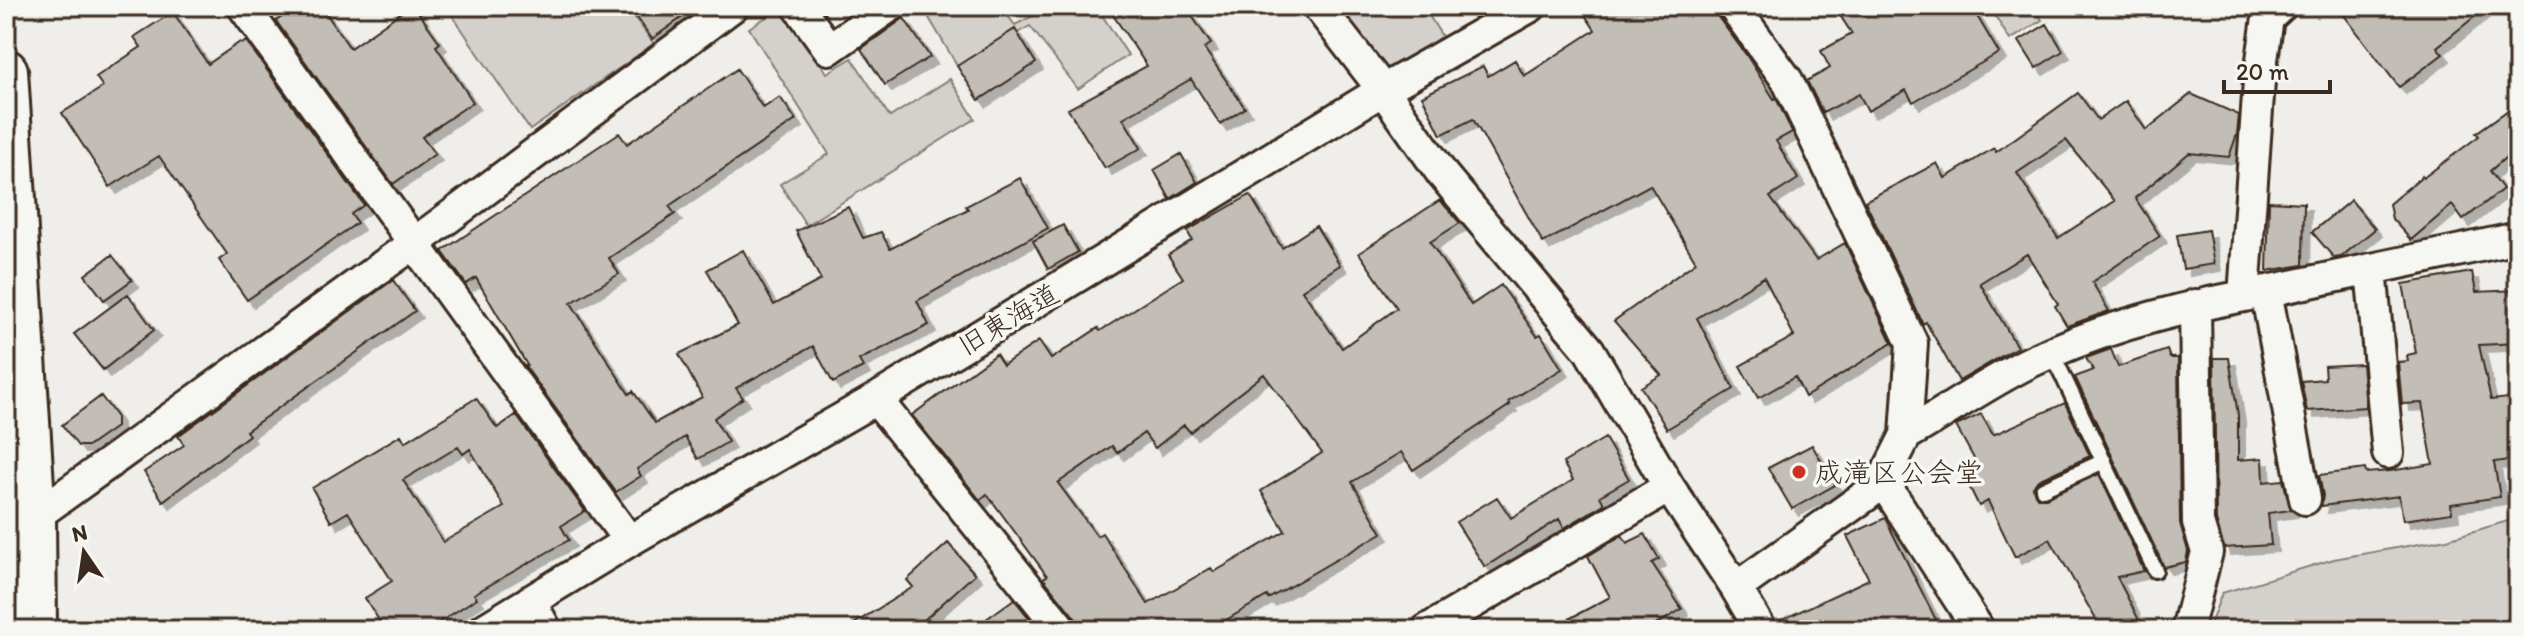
<svg xmlns="http://www.w3.org/2000/svg" width="2524" height="636" viewBox="0 0 2524 636" font-family="Itim,'Klee One',sans-serif">
	<style>
		.green { fill: #d4d1cc; stroke: #887e75; stroke-width: 2 }
		.building { fill: #c2bdb7; stroke: #3b2a1e; stroke-width: 2; fill-rule: evenodd; filter: url(#shadow) }
		.lines { fill: none; stroke-linecap: round; stroke-linejoin: round }
		.lane-casing { stroke: #3b2a1e; stroke-width: 20 }
		.street-casing { stroke: #3b2a1e; stroke-width: 36 }
		.secondary-casing { stroke: #3b2a1e; stroke-width: 48 }
		.lane { stroke: #f6f6f2; stroke-width: 14 }
		.street { stroke: #f6f6f2; stroke-width: 30 }
		.secondary { stroke: #f6f6f2; stroke-width: 42 }
		.poi-dot { fill: #c8321e; stroke: #f6f6f2; stroke-width: 3 }
		.labels { text-anchor: middle; dominant-baseline: central; stroke-width: 7; stroke-linejoin: round; paint-order: stroke }
		.street-label { font-size: 28px; fill: #3b2a1e; stroke: #f6f6f2 }
		.poi-label { font-size: 28px; fill: #3b2a1e; stroke: #f6f6f2; text-anchor: start }
	</style>
	<defs>
		<filter id="shadow"><feDropShadow dx="7" dy="7" stdDeviation="0" flood-color="#0004"/></filter>
	</defs>
	<rect width="100%" height="100%" fill="#efeeea"/>
	<filter id="ink" filterUnits="userSpaceOnUse"><feTurbulence type="fractalNoise" baseFrequency=".0125" numOctaves="2"/><feDisplacementMap in="SourceGraphic" scale="16" xChannelSelector="R" yChannelSelector="G"/><feConvolveMatrix kernelMatrix="1 2 1 2 8 2 1 2 1" color-interpolation-filters="sRGB"/></filter>
	<g filter="url(#ink)">
		<path class="green" d="M446,6H626L654,44L530,130Z
			M784,6L827,73L852,58L890,117L950,79L975,119L806,225L780,184L829,154L749,28Z
			M922,6H1000L1015,25L1052,6H1096L1128,55L1078,89L1030,26L958,67Z
			M1356,6H1423L1443,38L1381,78L1341,15Z
			M1989,6H2033L2042,20L2010,40Z
			M2518,518V630H2208L2222,593L2334,559L2447,539Z"/>
		<path class="building" d="M298,6H321L350,48L410,6H414L440,43L436,46L473,102L422,137L435,154L393,184L276,21Z
			M629,6H698L652,39Z
			M1107,6H1185L1211,44L1204,48L1245,108L1220,124L1191,79L1123,118L1141,148L1105,168L1068,109L1147,66Z
			M1579,6H1715L1718,17L1747,56L1774,99L1776,98L1792,132L1776,141L1798,179L1770,197L1816,260L1845,243L1892,343L1805,397L1795,377L1758,398L1740,366L1794,336L1764,277L1697,318L1734,389L1667,429L1641,387L1661,375L1614,321L1696,262L1650,185L1543,243L1473,119L1441,135L1422,96L1483,66L1488,76L1515,60L1524,76L1595,30Z
			M1834,6H1971L1999,53L1913,102L1906,90L1868,111L1859,94L1823,113L1807,81L1830,68L1821,51L1852,34Z
			M2337,6H2488L2437,47L2443,54L2399,87Z
			M173,12L208,64L240,42L242,44L246,41L364,205L351,214L357,223L247,300L219,260L227,254L159,156L110,187L62,113L103,87L96,77L141,47L134,37Z
			M904,18L930,57L885,85L861,49Z
			M2047,24L2063,51L2036,68L2019,41Z
			M1015,29L1036,63L979,100L957,66Z
			M737,69L763,108L780,97L796,120L669,206L675,214L609,258L619,274L571,303L629,394L633,391L655,423L702,397L679,354L738,325L707,270L743,250L774,305L821,280L796,231L848,207L863,238L881,232L890,249L968,209L966,206L1020,178L1048,228L917,301L929,325L859,360L863,367L833,383L813,346L736,388L743,398L714,418L728,442L698,459L685,437L637,469L641,476L616,492L525,366L527,365L476,278L466,284L442,251L619,133L627,144Z
			M2078,93L2098,120L2126,101L2146,130L2191,94L2239,115L2237,134L2229,157L2189,153L2135,198L2160,236L2092,282L2109,311L2067,326L2055,306L2058,304L2027,254L1980,283L2017,347L1959,381L1926,322L1923,324L1865,201L1937,163L1945,178L1994,148L1996,152ZM2066,140L2115,201L2058,238L2017,173Z
			M2518,103V147L2490,171L2503,189L2463,220L2452,205L2411,240L2392,219L2389,204L2422,176L2423,178L2479,136L2476,133Z
			M1181,154L1197,182L1170,199L1154,170Z
			M1250,195L1282,248L1316,226L1340,265L1302,290L1342,348L1397,308L1359,253L1440,200L1460,223L1430,242L1471,305L1501,285L1537,336L1541,334L1562,369L1508,402L1510,405L1413,470L1401,452L1352,482L1382,533L1268,599L1267,596L1209,630H1080L1076,619L1043,578L1047,576L987,494L980,500L912,415L996,354L1003,365L1039,341L1051,359L1098,328L1100,331L1183,278L1168,255L1192,240L1187,231ZM1264,374L1322,453L1261,491L1285,531L1214,572L1211,568L1148,604L1102,533L1097,536L1058,483L1112,446L1117,453L1144,433L1155,448L1184,425L1190,432Z
			M2351,200L2375,229L2341,257L2334,258L2312,232Z
			M2269,201L2304,203L2303,265L2267,271Z
			M1063,225L1078,252L1048,269L1033,241Z
			M2208,230L2214,264L2183,269L2177,235Z
			M112,255L132,280L104,300L85,275Z
			M2472,272L2476,292L2518,290V343L2479,345L2491,400L2518,397V459L2494,462L2500,497L2451,504L2452,513L2403,520L2399,496L2321,506L2323,496L2319,475L2365,469L2366,473L2390,471L2433,464L2422,403L2402,404L2398,362L2408,361L2407,355L2416,353L2403,284Z
			M393,280L415,311L246,431L249,435L163,501L144,472L184,445L178,436Z
			M128,294L154,330L103,370L74,334Z
			M2111,349L2118,367L2167,350L2170,358H2178L2180,523L2188,551L2186,562L2164,567L2075,377L2093,370L2086,358Z
			M2214,358H2229L2238,415V460L2263,458L2264,482L2283,480L2291,510L2268,513L2271,545L2224,548L2216,520Z
			M2362,364L2366,407L2307,411L2301,381L2325,379L2324,366Z
			M101,396L116,416V427L89,446H78L62,425Z
			M476,398L497,428L516,415L585,511L561,526L569,540L474,594L477,598L427,630H385L365,598L392,581L348,512L331,522L312,488L401,435L405,442ZM458,447L463,454L470,449L504,507L443,542L403,480Z
			M2065,403L2090,456L2038,480L2033,487L2034,492L2038,498H2046L2099,474L2144,571L2117,577L2144,630H2102L2050,539L2015,557L1988,501L1979,506L1962,472L1977,464L1956,426L1981,414L1993,435Z
			M1605,438L1629,479L1600,496L1604,504L1564,528L1559,519L1485,567L1456,522L1497,497L1511,518L1573,480L1563,463Z
			M1812,445L1835,485L1792,509L1768,468Z
			M1885,518L1941,630H1779L1777,622L1869,579L1847,536Z
			M1645,534L1659,559L1652,563L1682,609L1647,630H1548L1610,597L1588,556L1622,535L1627,543Z
			M948,543L975,574L913,630H844L913,587L907,580Z
			M1014,599L1039,630H971Z"/>
		<g class="lines">
			<g class="lane-casing">
				<path id="lane" d="M2052,353L2155,570
					M2043,489L2104,461"/>
			</g>
			<g class="street-casing">
				<path id="street" d="M243,6L629,541
					M798,6L829,49L890,6
					M1318,6L1383,90L1443,175L1589,350L1669,487L1736,588L1761,630
					M1733,6L1787,80L1912,343L1906,435L1886,475L1891,494L1979,630
					M2371,269L2388,453
					M2266,291L2305,499
					M2244,296L2518,238
					M876,399L1062,630
					M1906,435C1946,412 1986,384 2028,363C2096,330 2170,310 2244,296L2259,81L2268,18L2281,6
					M34,517L413,244L733,6
					M1736,588L1868,494L1886,475
					M530,601L546,630
					M483,630L629,541L876,399L1383,90L1531,6
					M1427,630L1669,487
					M2187,630L2207,552L2198,523L2195,305"/>
			</g>
			<g class="secondary-casing">
				<path id="secondary" d="M6,71L34,517L35,630"/>
			</g>
			<use href="#lane" class="lane"/>
			<use href="#street" class="street"/>
			<use href="#secondary" class="secondary"/>
		</g>
	</g>
	<circle class="poi-dot" cx="1799" cy="472" r="8"/>
	<g class="labels">
		<g class="street-label">
			<text transform="translate(1008 319) rotate(-31)">旧東海道</text>
		</g>
		<g class="poi-label">
			<text x="1815" y="472">成滝区公会堂</text>
		</g>
	</g>
	<rect width="2524" height="636" fill="none" stroke="#f6f6f2" stroke-width="32"/>
	<rect x="16" y="16" width="2492" height="604" fill="none" stroke="#3b2a1e" stroke-width="3" filter="url(#ink)"/>
	<g transform="translate(84 552) rotate(347)" stroke="#f6f6f2" stroke-width="6" paint-order="stroke">
	<path d="M0-6L14 30L0 20L-14 30Z" fill="#3b2a1e"/>
	<text y="-12" font-size="22" font-weight="bold" text-anchor="middle" fill="#3b2a1e">N</text>
	</g>
	<path d="M2224 80v12h106v-12" fill="none" stroke="#3b2a1e" stroke-width="4"/>
	<text x="2236" y="80" font-size="24" fill="#3b2a1e" stroke="#f6f6f2" stroke-width="6" paint-order="stroke">20 m</text>
</svg>
